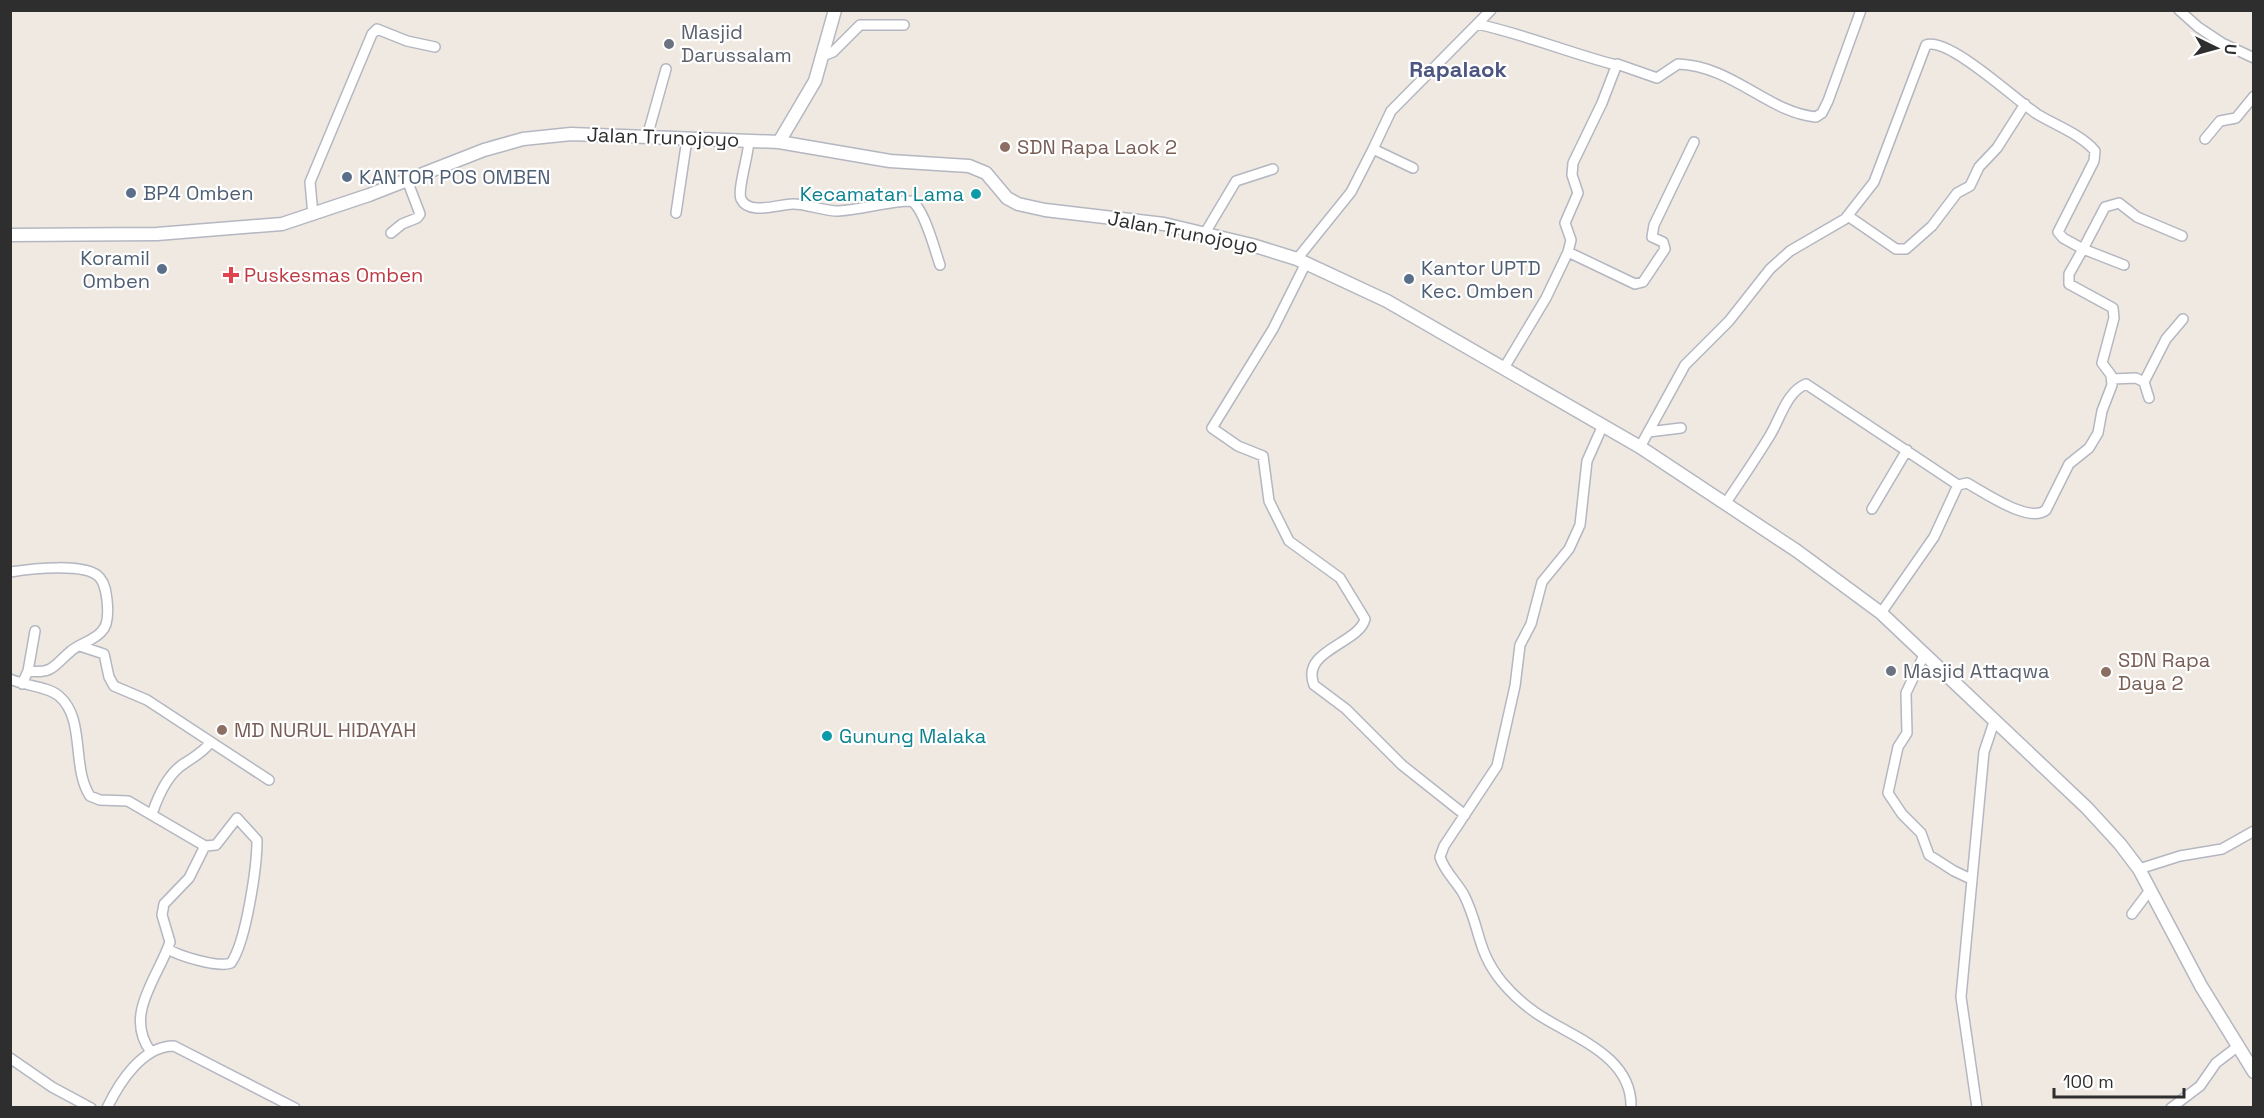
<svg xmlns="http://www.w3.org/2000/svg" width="2264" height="1118" viewBox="0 0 2264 1118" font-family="'Space Grotesk',sans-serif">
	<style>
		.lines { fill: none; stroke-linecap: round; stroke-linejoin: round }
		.minor-casing { stroke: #b4b7c1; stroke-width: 12 }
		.tertiary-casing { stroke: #b4b7c1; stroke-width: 15 }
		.minor { stroke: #fff; stroke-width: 9 }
		.tertiary { stroke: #fff; stroke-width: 12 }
		.worship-dot { fill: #6b7280; stroke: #fff; stroke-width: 2 }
		.education-dot { fill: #8d6e63; stroke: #fff; stroke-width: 2 }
		.service-dot { fill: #5c6f8a; stroke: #fff; stroke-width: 2 }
		.culture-dot { fill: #0f9aa8; stroke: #fff; stroke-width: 2 }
		.health-dot { fill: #e0444e; stroke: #fff; stroke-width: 2 }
		.labels { text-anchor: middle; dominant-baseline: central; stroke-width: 4.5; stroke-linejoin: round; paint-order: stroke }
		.worship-label { font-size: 20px; fill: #5b616d; stroke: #fff; text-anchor: start }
		.street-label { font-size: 20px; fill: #2e2e2e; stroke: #fff }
		.education-label { font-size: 20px; fill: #785e54; stroke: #fff; text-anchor: start }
		.service-label { font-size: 20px; fill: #4e5e75; stroke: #fff; text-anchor: start }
		.culture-label { font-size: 20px; fill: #0d838f; stroke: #fff; text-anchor: end }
		.health-label { font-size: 20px; fill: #be3a42; stroke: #fff; text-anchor: start }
		.quarter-label { font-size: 22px; font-weight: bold; fill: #4d5680; stroke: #fff }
	</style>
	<rect width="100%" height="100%" fill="#efe9e1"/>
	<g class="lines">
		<g class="minor-casing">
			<path id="minor" d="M2179,10L2198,27L2222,43L2254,58
				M1477,24C1524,34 1569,53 1616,65
				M823,56L833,52L860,25H904
				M647,137L666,69
				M2205,139L2220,121L2236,118L2254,96
				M749,140C749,154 737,190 741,199C749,216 779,204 793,204C808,204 823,211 838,211C863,210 887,201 911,201C924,207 935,251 940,265
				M1373,149L1391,111L1491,10
				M676,213L687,139
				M313,215L310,182L372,34L377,29L407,41L435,47
				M1848,216L1896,249H1906L1932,226L1957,193L1970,186L1979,167L1997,148L2025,104
				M391,233L402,224L417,218L420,214L407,180
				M1205,233L1236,181L1273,169
				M1568,252L1635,284L1643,282L1665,249L1663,242L1652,237L1654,225L1694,142
				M1297,259L1351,192L1373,149L1413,168
				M1306,263L1273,329L1212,428L1238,446L1263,456L1269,501L1289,541L1340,578L1365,619C1359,644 1300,650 1314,685L1346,709L1402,765L1465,815
				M2124,265L2083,249L2105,207L2119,203L2137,217L2182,236
				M1504,368L1546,298L1568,252L1571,240L1565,223L1578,193L1572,175L1573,163L1602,103L1617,64L1657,78L1678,64C1733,66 1767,112 1816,117L1822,113L1828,101L1861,10
				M2112,379L2136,378L2144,382L2149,398
				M2144,382L2166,339L2183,319
				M1603,425L1587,461L1580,525L1569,549L1542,582L1531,624L1520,645L1515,686L1497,766L1444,846L1440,857C1444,871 1457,882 1464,895C1481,929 1476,950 1502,982C1512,994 1523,1004 1536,1013C1571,1037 1633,1055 1631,1108
				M1648,432L1681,428
				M1640,447L1685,365L1729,321L1770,269L1790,251L1845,219L1874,182L1926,45C1948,36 2017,101 2037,114C2055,125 2082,135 2095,151L2094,161L2058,232L2063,238L2083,249L2069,274V284L2113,308L2114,318L2102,363L2111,375L2112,385L2102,411L2098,433L2089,448L2069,464L2046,510C2029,524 1984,492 1967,483L1958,485L1934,537L1881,613
				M1725,504C1740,482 1755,460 1769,437C1780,420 1786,392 1806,384L1958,485
				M1872,509L1907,450
				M10,572C30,569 87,562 100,578C105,584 106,592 107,600C108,609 109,624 102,631C94,641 80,643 71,651C54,665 54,674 28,671L22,684
				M80,646L104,654L109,677L114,686L147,700L269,780
				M1925,653L1906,693L1907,733L1898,747L1888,793L1902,814L1921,833L1929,855L1954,871L1971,879
				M28,671L35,631
				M10,679C25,686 47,686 59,696C86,719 71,767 90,796L100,800L128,801L205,846L189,878L164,904L162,915L170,942C158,978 123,1015 151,1052
				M152,814C158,796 168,773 185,763C195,756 202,753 210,743
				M2139,869L2180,856L2222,849L2254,831
				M2132,914L2150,890
				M168,949C179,956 218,968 231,963C246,942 257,867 257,840L237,818L216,845L205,846
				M10,1058L52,1087L91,1108
				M107,1108C119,1083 142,1046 174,1046L295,1108
				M1977,1108L1961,997L1984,752L1995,719
				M2171,1108L2200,1086L2216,1063L2237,1047"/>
		</g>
		<g class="tertiary-casing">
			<path id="tertiary" d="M779,142L815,81L835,10
				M10,235L157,234L282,224L369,195L484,150L523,139L571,134L779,142L890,161L969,166L986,173L1007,198L1018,204L1045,210L1164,224L1252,245L1297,259L1387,301L1640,447L1797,551L1881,613L2087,808L2120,844L2139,869L2201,986L2254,1072"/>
		</g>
		<use href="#minor" class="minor"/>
		<use href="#tertiary" class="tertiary"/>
	</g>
	<g class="worship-dot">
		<circle cx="669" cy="44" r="6"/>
		<circle cx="1891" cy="671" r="6"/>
	</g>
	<g class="education-dot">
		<circle cx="1005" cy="147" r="6"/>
		<circle cx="2106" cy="672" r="6"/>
		<circle cx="222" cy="730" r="6"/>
	</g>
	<g class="service-dot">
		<circle cx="347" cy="177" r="6"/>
		<circle cx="131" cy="193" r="6"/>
		<circle cx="162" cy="269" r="6"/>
		<circle cx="1409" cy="279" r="6"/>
	</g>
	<g class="culture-dot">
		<circle cx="976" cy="194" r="6"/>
		<circle cx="827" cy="736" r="6"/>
	</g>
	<path class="health-dot" d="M228 266h6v6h6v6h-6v6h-6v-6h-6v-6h6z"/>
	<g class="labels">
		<g class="worship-label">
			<text x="681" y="32">Masjid<tspan x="681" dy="23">Darussalam</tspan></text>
			<text x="1903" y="671">Masjid Attaqwa</text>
		</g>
		<g class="street-label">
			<text transform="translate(663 137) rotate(2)">Jalan Trunojoyo</text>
			<text transform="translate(1183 232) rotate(11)">Jalan Trunojoyo</text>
		</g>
		<g class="education-label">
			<text x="1017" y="147">SDN Rapa Laok 2</text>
			<text x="2118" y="660">SDN Rapa<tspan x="2118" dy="23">Daya 2</tspan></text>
			<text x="234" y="730">MD NURUL HIDAYAH</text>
		</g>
		<g class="service-label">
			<text x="359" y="177">KANTOR POS OMBEN</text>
			<text x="143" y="193">BP4 Omben</text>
			<text x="150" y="258" text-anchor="end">Koramil<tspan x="150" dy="23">Omben</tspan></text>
			<text x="1421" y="268">Kantor UPTD<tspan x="1421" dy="23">Kec. Omben</tspan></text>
		</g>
		<g class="culture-label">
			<text x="964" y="194">Kecamatan Lama</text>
			<text x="839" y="736" text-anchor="start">Gunung Malaka</text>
		</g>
		<g class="health-label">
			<text x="244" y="275">Puskesmas Omben</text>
		</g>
		<g class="quarter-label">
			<text x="1458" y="69">Rapalaok</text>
		</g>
	</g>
	<rect width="2264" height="1118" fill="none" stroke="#2e2e2e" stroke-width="24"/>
	<g transform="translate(2216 48) rotate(95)" stroke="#ffffff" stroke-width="4.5" paint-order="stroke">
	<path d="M0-4.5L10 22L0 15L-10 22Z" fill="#2e2e2e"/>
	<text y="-9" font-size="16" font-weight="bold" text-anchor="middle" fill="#2e2e2e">U</text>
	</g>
	<path d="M2054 1088v9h130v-9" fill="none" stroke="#2e2e2e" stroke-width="3"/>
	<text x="2063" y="1088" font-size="18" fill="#2e2e2e" stroke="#ffffff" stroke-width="4.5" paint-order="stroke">100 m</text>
</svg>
